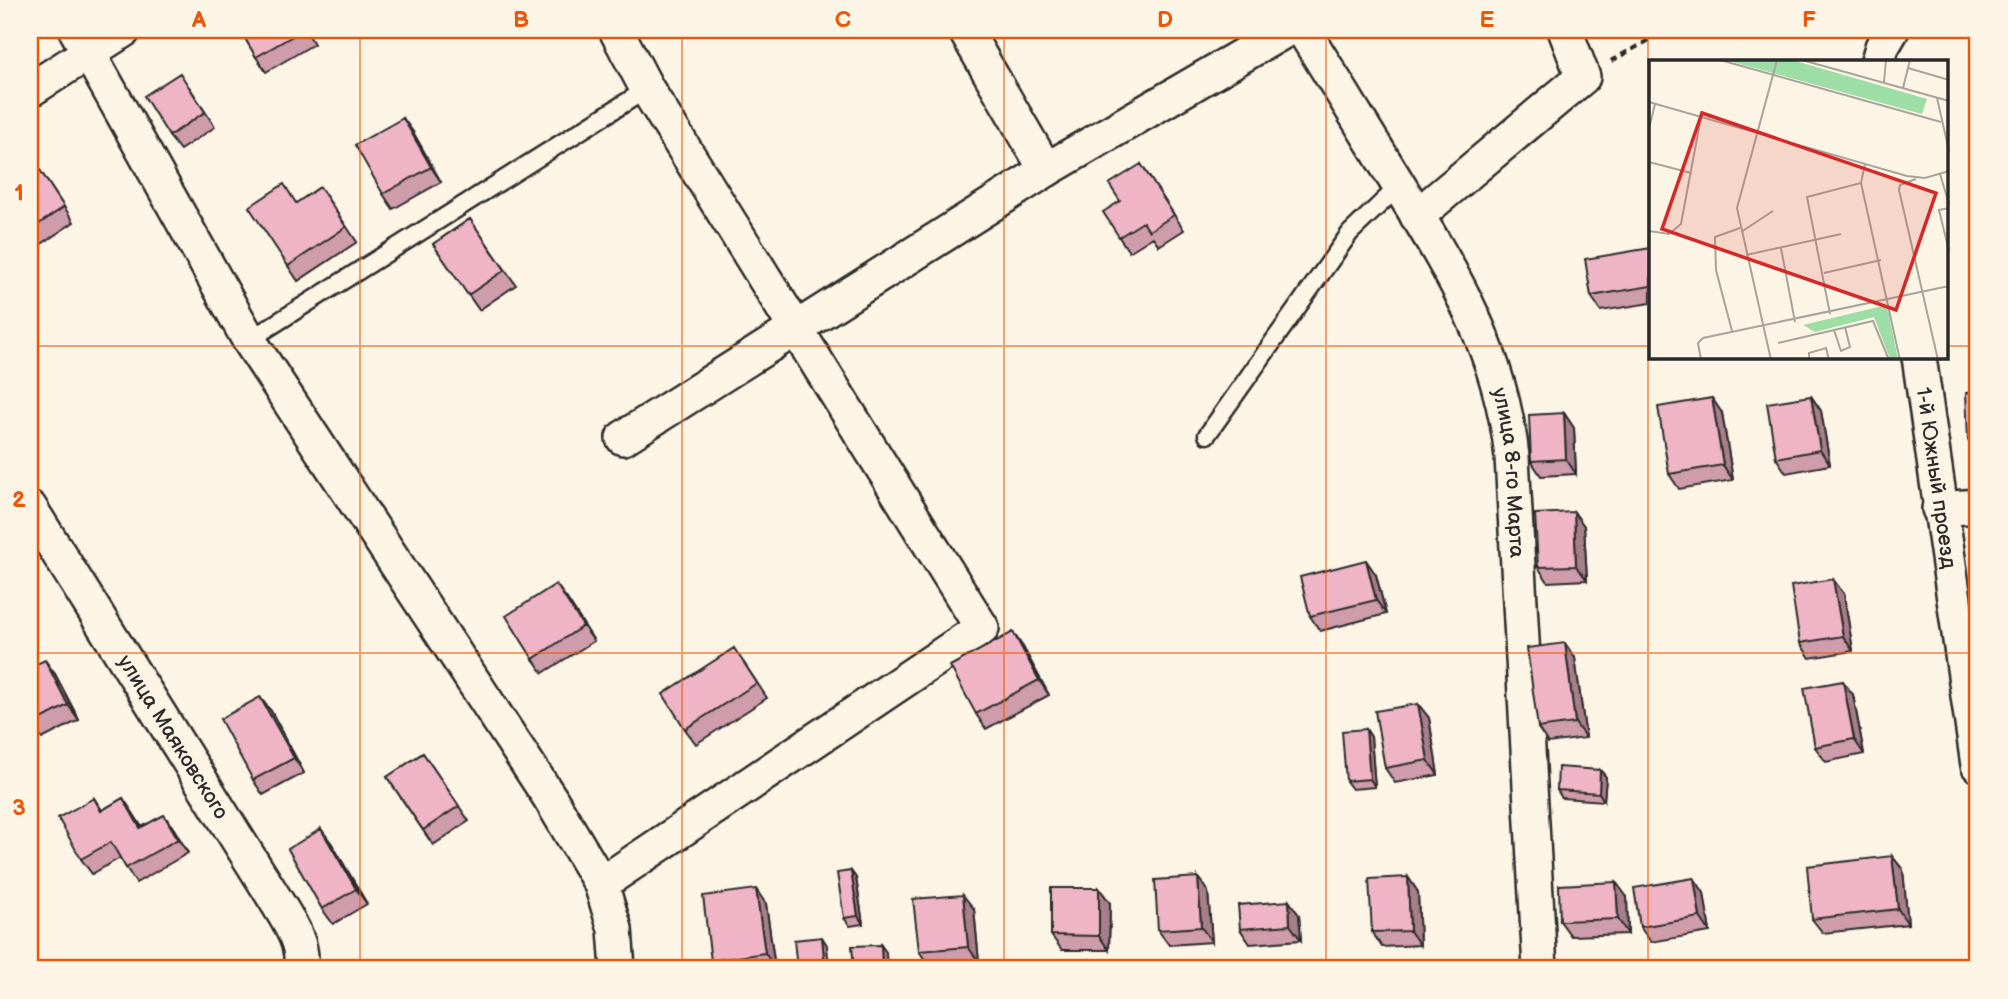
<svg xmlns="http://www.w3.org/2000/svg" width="2008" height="999" viewBox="0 0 2008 999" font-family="'Balsamiq Sans',sans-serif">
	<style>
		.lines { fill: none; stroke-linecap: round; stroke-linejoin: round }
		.lane-casing { stroke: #2b2b2b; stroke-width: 21 }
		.street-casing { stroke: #2b2b2b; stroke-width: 38 }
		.path { stroke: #2b2b2b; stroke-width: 4.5; stroke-dasharray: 7 5; stroke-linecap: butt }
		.lane { stroke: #fcf5e5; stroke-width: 16 }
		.street { stroke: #fcf5e5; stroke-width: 33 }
		.wall { fill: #ce9cab; stroke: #2b2b2b; stroke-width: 2 }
		.shaded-wall { fill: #a77f8b; stroke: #2b2b2b; stroke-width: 2 }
		.building { fill: #efb5c7; stroke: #2b2b2b; stroke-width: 2 }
		.grid { fill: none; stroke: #e8590c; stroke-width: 2; stroke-opacity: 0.55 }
		.labels { text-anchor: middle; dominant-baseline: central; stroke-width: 6; stroke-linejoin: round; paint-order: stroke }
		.street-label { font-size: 21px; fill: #2b2b2b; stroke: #fcf5e5 }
		.inset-road { fill: none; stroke: #a8a49b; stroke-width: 2 }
		.view { fill: #d62828; fill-opacity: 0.15; stroke: #d62828; stroke-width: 3.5 }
		.inset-edge { fill: none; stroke: #2b2b2b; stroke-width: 3.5 }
		.neatline { fill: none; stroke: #e8590c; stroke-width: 2.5 }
		.grid-label { font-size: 23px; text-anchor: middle; font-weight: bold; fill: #e8590c }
	</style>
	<rect width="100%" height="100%" fill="#fcf5e5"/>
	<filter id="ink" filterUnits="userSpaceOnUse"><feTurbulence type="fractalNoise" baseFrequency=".0143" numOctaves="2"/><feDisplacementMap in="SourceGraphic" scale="14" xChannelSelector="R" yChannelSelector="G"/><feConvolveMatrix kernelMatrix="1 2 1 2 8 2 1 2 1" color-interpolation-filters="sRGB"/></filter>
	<g filter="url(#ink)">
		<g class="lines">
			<g class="lane-casing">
				<path id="lane" d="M249,340L647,89
					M1207,435L1350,233L1399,186"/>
			</g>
			<g class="street-casing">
				<g id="street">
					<path d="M76,30L249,340L550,798L601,884"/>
					<path d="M616,30L647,89L982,628L601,884L615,929L618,969"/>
					<path d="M965,30L1046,170"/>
					<path id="s1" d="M1303,30C1335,81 1367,133 1398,184C1453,273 1501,351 1512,457L1540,969"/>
					<path d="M1878,61L1882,47L1892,30"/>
					<path d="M30,90L124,30"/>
					<path d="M1417,216L1583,77L1565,30"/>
					<path id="s2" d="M1919,357L1978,765"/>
					<path d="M623,438L1046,170L1286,30"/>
					<path id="s3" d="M30,508L275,899C287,919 306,945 300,969"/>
					<path d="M1939,509L1978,506"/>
				</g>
			</g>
			<path class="path" d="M1611,61L1658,35L1676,30"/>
			<use href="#lane" class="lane"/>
			<use href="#street" class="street"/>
		</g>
		<path class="wall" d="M240,30H306L314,44L266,72L256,57Z
			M1145,30H1157L1149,35Z
			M190,88L215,127L180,150L169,136Z
			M403,118L413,132L441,182L393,209L383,194Z
			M30,155L74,222L34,249L30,243Z
			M1141,164L1184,230L1159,246L1153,237L1129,252L1119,237L1120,201Z
			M320,187L357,242L298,281L288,266L297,203Z
			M470,219L516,285L479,310L433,244Z
			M1651,248V303L1601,311L1591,296Z
			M1978,392V454L1968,439Z
			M1811,396L1821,411L1830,465L1786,473L1776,458Z
			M1564,413L1574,428L1576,474L1541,476L1531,461Z
			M1722,413L1733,480L1679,489L1669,474Z
			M1574,512L1584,526L1587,580L1548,582L1538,567Z
			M1376,575L1386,614L1320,631L1310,616Z
			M1844,594L1853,651L1810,658L1800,643Z
			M567,599L594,641L543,673L533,659Z
			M1023,647L1049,695L986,729L976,714Z
			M1575,658L1586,738L1548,743L1538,728Z
			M744,663L767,698L696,744L685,729Z
			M55,674L79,720L42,739L32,724Z
			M1853,695L1864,754L1826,762L1815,747Z
			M1418,704L1429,718L1438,775L1395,783L1385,768Z
			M271,711L304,773L263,795L253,780Z
			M1366,729L1371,737L1375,787L1352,789L1346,781Z
			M423,753L469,821L433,845L387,777Z
			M1600,770L1606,777L1604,801L1562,798L1557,790Z
			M94,798L102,810L123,798L142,827L164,815L174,829L188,853L136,883L120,858L92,874L81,859Z
			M321,829L332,844L367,904L333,924L322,909Z
			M1892,856L1903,870L1908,924L1823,933L1812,919Z
			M851,871L856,878L863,924L850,926L844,918Z
			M1408,877L1418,892L1420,945L1382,947L1372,932Z
			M1694,878L1704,893L1710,932L1651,942L1640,927Z
			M1099,888L1110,903L1109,950H1062L1051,935Z
			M1208,892L1212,942L1169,945L1158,930Z
			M1627,897L1628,934L1571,936L1560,921Z
			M1289,901L1299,915L1301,940L1250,944L1240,929Z
			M766,904L775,968L767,969H717L711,961Z
			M974,909L979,962L929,966L919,951Z"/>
		<path class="shaded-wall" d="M403,118L413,132L441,182L431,167Z
			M1811,396L1821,411L1830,465L1820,450Z
			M1712,398L1722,413L1733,480L1723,465Z
			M1564,413L1574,428L1576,474L1566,459Z
			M1574,512L1584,526L1587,580L1576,566Z
			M1366,560L1376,575L1386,614L1376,600Z
			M1833,579L1844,594L1853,651L1843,636Z
			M556,584L567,599L594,641L583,626Z
			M1013,632L1023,647L1049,695L1039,680Z
			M1565,643L1575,658L1586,738L1575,723Z
			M45,660L55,674L79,720L68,705Z
			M1843,681L1853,695L1864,754L1854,739Z
			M260,697L271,711L304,773L294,758Z
			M1418,704L1429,718L1438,775L1428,760Z
			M1366,729L1371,737L1375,787L1370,779Z
			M1600,770L1606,777L1604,801L1599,793Z
			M123,798L133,813L151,843L140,828Z
			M164,815L174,829L188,853L178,839Z
			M321,829L332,844L367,904L356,889Z
			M1892,856L1903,870L1908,924L1898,909Z
			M851,871L856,878L863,924L858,916Z
			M1198,877L1208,892L1212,942L1201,927Z
			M1408,877L1418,892L1420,945L1410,931Z
			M1694,878L1704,893L1710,932L1700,917Z
			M1616,882L1627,897L1628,934L1618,919Z
			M1099,888L1110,903L1109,950L1099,936Z
			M756,889L766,904L775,968L765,953Z
			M963,895L974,909L979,962L968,947Z
			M1289,901L1299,915L1301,940L1290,925Z
			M822,937L827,945L829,969H825Z
			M881,945L886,952L887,969H882Z"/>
		<path class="building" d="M240,30H303L256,57Z
			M180,73L205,112L169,136L144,96Z
			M403,118L431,167L383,194L355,145Z
			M30,155L64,207L30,230Z
			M1141,164L1174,215L1149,231L1143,222L1119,237L1103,212L1120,201L1109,184Z
			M284,184L296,203L320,187L346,227L288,266L249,207Z
			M470,219L505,270L468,295L433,244Z
			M1651,248V286L1591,296L1585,259Z
			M1978,392V439H1968L1966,393Z
			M1811,396L1820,450L1776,458L1767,403Z
			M1712,398L1723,465L1669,474L1658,407Z
			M1564,413L1566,459L1531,461L1529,415Z
			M1574,512L1576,566L1538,567L1535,514Z
			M1366,560L1376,600L1310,616L1300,577Z
			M1833,579L1843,636L1800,643L1791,586Z
			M556,584L583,626L533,659L506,616Z
			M1013,632L1039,680L976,714L950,666Z
			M1565,643L1575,723L1538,728L1527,648Z
			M734,648L757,683L685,729L663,694Z
			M45,660L68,705L32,724L30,720V667Z
			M1843,681L1854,739L1815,747L1804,688Z
			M260,697L294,758L253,780L220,719Z
			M1418,704L1428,760L1385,768L1375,711Z
			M1366,729L1370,779L1346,781L1342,731Z
			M423,753L459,806L423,830L387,777Z
			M1558,767L1600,770L1599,793L1557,790Z
			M94,798L101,811L123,798L140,828L164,815L178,839L126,868L111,842L81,859L58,818Z
			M321,829L356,889L322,909L288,849Z
			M1892,856L1898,909L1812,919L1807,866Z
			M851,871L858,916L844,918L837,873Z
			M1198,877L1201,927L1158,930L1155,880Z
			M1408,877L1410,931L1372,932L1369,879Z
			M1694,878L1700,917L1640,927L1634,888Z
			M1616,882L1618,919L1560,921L1559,885Z
			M1051,888H1099V936L1051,935Z
			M756,889L765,953L711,961L703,896Z
			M963,895L968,947L919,951L913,899Z
			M1289,901L1290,925L1240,929L1238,905Z
			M822,937L825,969H797L794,940Z
			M881,945L882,969H854L852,946Z"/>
	</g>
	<path class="grid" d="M360,30V969M682,30V969M1004,30V969M1326,30V969M1648,30V969M30,346H1651M1947,346H1978M30,653H1978"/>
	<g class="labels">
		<g class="street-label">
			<text stroke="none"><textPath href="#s1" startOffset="495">улица 8-го Марта</textPath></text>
			<text stroke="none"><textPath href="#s2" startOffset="122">1-й Южный проезд</textPath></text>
			<text stroke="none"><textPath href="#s3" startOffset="270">улица Маяковского</textPath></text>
		</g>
	</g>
	<g transform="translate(1649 60)">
		<rect width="299" height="299" fill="#fcf5e5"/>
		<path d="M76,0H143L278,39L273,54ZM238,245L249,299H241L225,257L166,272L154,265Z" fill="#9ddda6"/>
		<path class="inset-road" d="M71,0L292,62M153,0L300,41M259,8L300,20M235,22L237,0M254,28L261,0M288,38L300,91M0,42L258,116L276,118L300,111M0,69L6,44M0,102L42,113M291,114L300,144M267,119L251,125L250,130L289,300M212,123L251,300M300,148L290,150L300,191M0,171L20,174L32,164L52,57M92,172L124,151M132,188L146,262M97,195L192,174M175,213L232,200M181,254L158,137L212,123L216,104M185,270L192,291L201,287L196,267M83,271L67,210L66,177L91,168M129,283L224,261L240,300M52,300L49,283L54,278L300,226M122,300L88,148L128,0M160,300V293L177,288L180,300"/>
		<path class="view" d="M53,53L287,133L247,250L13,169Z"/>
		<rect width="299" height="299" class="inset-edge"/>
	</g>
	<rect width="2008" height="999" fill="none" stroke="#fcf5e5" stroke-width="77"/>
	<rect x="38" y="38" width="1931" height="922" class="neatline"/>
	<g class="grid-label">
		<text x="199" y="27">A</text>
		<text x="521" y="27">B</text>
		<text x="843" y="27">C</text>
		<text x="1165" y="27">D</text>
		<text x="1487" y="27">E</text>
		<text x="1809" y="27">F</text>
		<text x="19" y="200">1</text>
		<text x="19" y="507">2</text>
		<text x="19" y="815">3</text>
	</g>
</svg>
